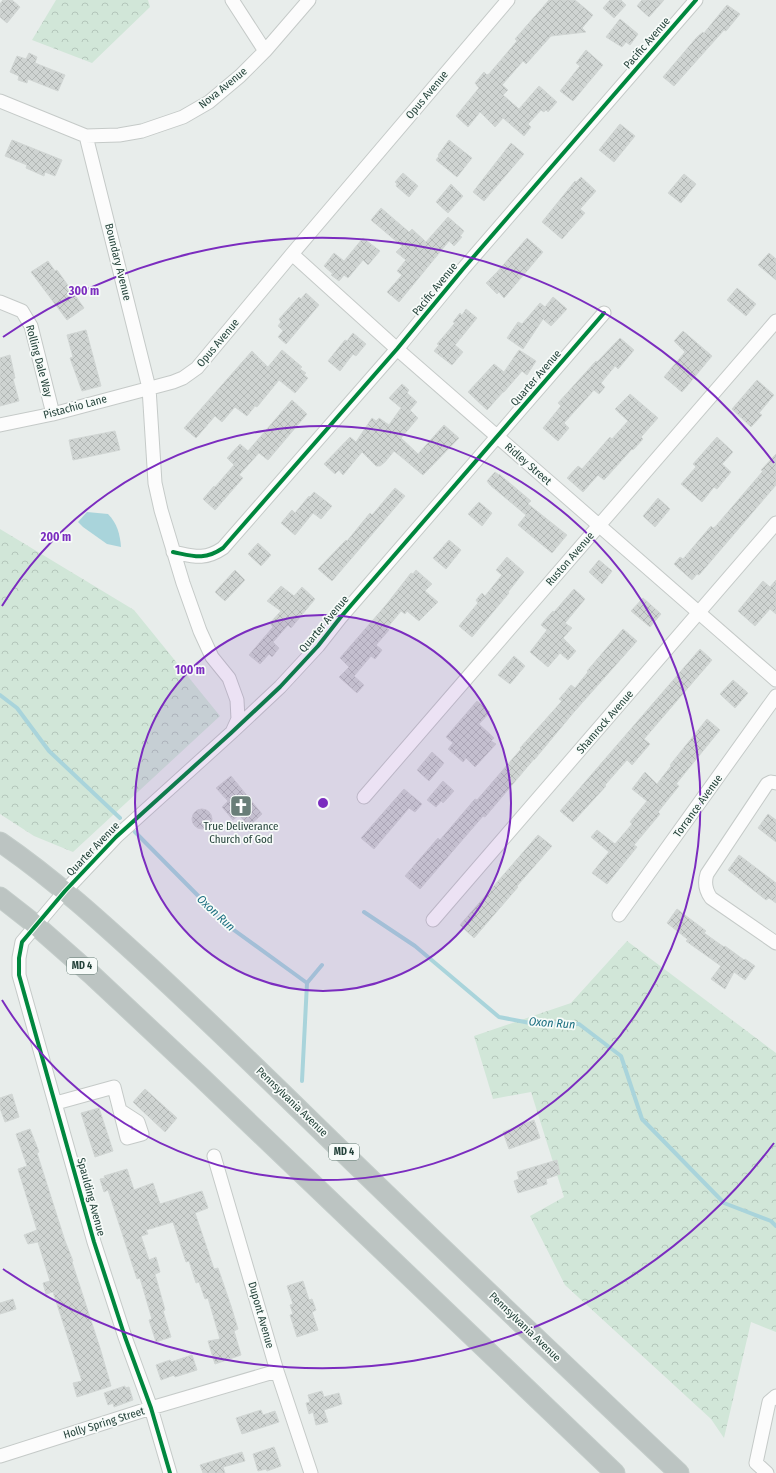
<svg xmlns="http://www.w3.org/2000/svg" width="776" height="1473" viewBox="0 0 776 1473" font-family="'Fira Sans Condensed',sans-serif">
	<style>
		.forest { fill: url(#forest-crowns) }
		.water { fill: #a9d4db }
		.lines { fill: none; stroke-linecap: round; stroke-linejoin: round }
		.stream { stroke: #a9d4db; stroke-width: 4 }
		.building { fill: url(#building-cross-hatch); stroke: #d1d6d4 }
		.minor-casing { stroke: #c5cac8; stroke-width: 15 }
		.highway-casing { stroke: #c3ccc9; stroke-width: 21 }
		.minor { stroke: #fcfcfc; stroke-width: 13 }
		.highway { stroke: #bcc4c2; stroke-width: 19 }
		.cycleway-casing { stroke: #f7fbf9; stroke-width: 6 }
		.cycleway { stroke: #00873e; stroke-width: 4 }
		.ring { fill: none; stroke: #7b2cbf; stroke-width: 2 }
		.labels { text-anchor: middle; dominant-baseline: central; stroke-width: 3.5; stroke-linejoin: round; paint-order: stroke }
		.shield { fill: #f7fbf9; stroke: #637a73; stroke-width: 1 }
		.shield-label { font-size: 10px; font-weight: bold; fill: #24423a }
		.street-label { font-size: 11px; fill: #24423a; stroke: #f7fbf9 }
		.poi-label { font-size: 11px; fill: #24423a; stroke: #f7fbf9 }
		.water-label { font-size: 12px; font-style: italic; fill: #1c6f80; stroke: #f7fbf9 }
		.centre { fill: #7b2cbf; stroke: #f7fbf9; stroke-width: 2 }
		.ring-label { font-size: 12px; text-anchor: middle; font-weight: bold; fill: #7b2cbf; stroke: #f7fbf9; stroke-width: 3.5; stroke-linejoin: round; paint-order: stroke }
	</style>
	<defs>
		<pattern id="forest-crowns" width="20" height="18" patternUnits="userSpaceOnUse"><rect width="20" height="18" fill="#d1e6d8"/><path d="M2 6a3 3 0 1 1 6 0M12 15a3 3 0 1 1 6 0" fill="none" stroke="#b3c6ba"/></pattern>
		<pattern id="building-cross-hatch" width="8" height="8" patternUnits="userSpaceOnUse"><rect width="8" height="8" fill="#cfd4d2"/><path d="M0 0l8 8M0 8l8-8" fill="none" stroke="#b2b7b5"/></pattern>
	</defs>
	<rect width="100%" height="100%" fill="#e8edeb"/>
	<path class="forest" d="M56,0H148L150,7L92,63L32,40Z
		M0,529L134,610L220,716L73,852L34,836L0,814Z
		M627,941L776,1053V1332L751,1322L724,1438L711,1419L565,1285L530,1216L564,1197L531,1092L493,1099L474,1036L571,1003Z"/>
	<path class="water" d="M87,512L108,514C117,523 120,534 121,547L107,544L83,527L78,522Z"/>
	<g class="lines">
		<path class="stream" d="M0,695L17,708L49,751L120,818
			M135,832L227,925L307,983L302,1081
			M364,912L415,946L499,1017L530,1023L579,1024L621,1056L642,1119L724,1203L771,1221L776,1226
			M307,983L322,965"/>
	</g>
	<path class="building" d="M3,0H12L20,7L7,23L0,17V4Z
		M549,0H575L593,15L582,28L586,32L551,36L526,64L523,61L502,85L508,90L503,95L519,109L539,86L557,102L548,112L546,110L544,112L541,110L528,124L531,127L524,136L503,118L495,127L480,112L468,127L456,116L479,88L475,83L484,72L487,75L489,74L517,41L515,39Z
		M610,0H621L626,5L614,18L603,8Z
		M642,0H664L649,17L637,6Z
		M727,5L740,14L726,31L724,30L674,86L663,77L697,37L703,32L704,33Z
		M620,19L638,34L630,45L626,42L622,47L606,37Z
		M586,50L603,65L573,101L560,91L580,66L576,63Z
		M29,53L37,57L35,63L65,75L58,91L28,79L27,83L18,80L19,76L10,72L17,56L26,59Z
		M620,124L635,136L614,162L599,150Z
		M12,140L62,160L55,176L45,172L44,176L26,168L27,165L5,156Z
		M449,140L472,158L457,177L436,160L439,156L438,155Z
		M511,143L524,154L484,201L473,192Z
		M403,173L418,186L409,197L396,186L397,184L395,182Z
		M684,174L696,184L681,203L668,193Z
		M581,177L596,191L580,209L585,213L562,239L542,222L575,181L576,182Z
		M451,184L463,196L448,213L436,202Z
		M381,208L409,232L412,229L426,242L448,217L464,231L460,236L462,237L454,246L449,241L399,302L387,292L402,275L397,271L406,260L396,252L402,246L371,220Z
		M363,238L380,251L368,265L363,260L348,278L344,275L339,281L331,275L333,274L324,266L334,253L344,261Z
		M527,238L543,252L504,298L499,292L497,294L486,283L497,272Z
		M769,253L776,259V280L758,265Z
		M48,261L55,271L57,270L84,308L67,320L31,272Z
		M737,288L756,304L746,316L727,300Z
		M306,293L319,305L286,344L278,337L283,331L278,326L281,322L279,319L299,297L301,299Z
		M553,297L567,309L551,326L543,319L523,349L507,338L518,322L522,324L540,303L545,307Z
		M466,309L477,318L455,345L463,352L452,365L434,351L439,345L437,344L455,323L453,322L460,313L462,315Z
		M86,330L101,386L82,391L70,358L73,357L67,335Z
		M683,331L712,356L682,392L664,377L685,352L674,341Z
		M353,333L366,344L356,356L353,354L340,371L328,361L345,340L347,341Z
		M620,338L634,350L618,369L615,366L601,383L605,387L599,394L594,390L564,423L569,428L558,441L543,428L561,406L558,403L596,361L597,362Z
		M282,350L302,367L300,369L306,373L304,375L308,378L295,393L279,380L257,407L255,406L247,416L235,407L222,422L215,416L196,438L184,428L252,351L268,367Z
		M519,350L536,361L527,375L522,371L504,392H503L487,410L468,392L494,364L504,372Z
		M10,355L15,378L13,379L19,401L0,406V358Z
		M757,380L774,395L759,413L762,415L751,427L732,409Z
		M402,384L409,390L407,393L417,402L410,410L418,418L401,438L418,454L444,425L459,438L423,475L394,451L385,462L380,466H376L362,452L343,475L339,470L335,474L324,464L350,437L356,442L372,418L376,421L379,418L389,425L401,408L389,398Z
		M630,394L658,418L641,437L643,439L633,450L632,449L604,480L598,475L583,492L567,478L578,466L582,469L610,437L612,439L628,421L615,409Z
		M292,400L307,414L268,460L259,453L239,475L243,478L215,510L203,499L214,486L215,487L234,465L227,458L240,444L248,451Z
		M115,431L120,450L73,460L69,440Z
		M717,437L733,452L722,464L731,472L717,489L714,487L702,502L681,484L696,467L693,464Z
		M776,454V485L699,575L697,574L692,580L674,564L680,557L683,559L711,526L713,528L715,527L763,471L761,470Z
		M495,472L499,475V474L531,501L528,504L567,535L552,553L518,525L526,515L490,485L487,481Z
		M395,488L405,496L332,581L318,569L346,540L347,541L370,513L372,515Z
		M314,492L332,506L321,519L313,513L295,535L281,523L292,510L295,513L309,496L310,497Z
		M658,498L670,509L655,527L643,516Z
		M479,502L492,513L482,526L468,514Z
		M449,540L461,550L446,569L433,558Z
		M258,543L271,555L261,566L248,554Z
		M507,557L524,572L508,592L509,593L472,637L459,626L478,603L476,600L482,593L485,596L502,575L496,570Z
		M599,560L612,571L602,584L589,572Z
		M235,570L245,580L225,601L215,592Z
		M416,570L432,584L425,591L438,602L419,621L407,611L405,614L401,611L387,628L389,630L376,645L382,650L375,659L371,656L354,676L364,685L357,693L339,677L349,667L340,658L386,605L411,573L413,574Z
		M776,580V614L770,609L755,626L738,611L763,581L770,587Z
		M281,586L294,596L302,587L315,599L291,628L288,625L273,642L279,648L272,657L269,654L260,664L249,655L273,627L270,623L281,611L267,601Z
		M574,589L585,599L565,623L572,628L563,638L576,651L568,660L560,653L548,667L530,652L547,630L541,625L544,621L553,611L554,612Z
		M643,598L661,614L650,627L631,611Z
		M623,629L637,641L574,712L534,760V759L485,817L483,816L420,889L405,876L438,838L440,840L475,799L477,800L521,749L520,748L562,701L559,699L571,685L575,688L588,672L587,671Z
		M700,649L712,660L644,739L650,744L632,765L627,760L605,785L606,786L573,822L560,811Z
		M514,656L525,666L510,684L498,675Z
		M733,680L748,693L735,708L720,694Z
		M477,701L490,712L479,724L494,738L491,741L496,744L475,767L466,758L463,762L448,749L453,743L446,737Z
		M707,719L720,730L676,784L679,786L658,812L660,814L634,845L637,847L607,884L592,873L609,852L591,837L597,830L615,844L632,824L630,822L647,801L632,789L645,772L657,784L671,766L670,765Z
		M432,752L444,763L429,781L417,770Z
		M231,776L262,814L249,826L239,815L233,820L222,807L228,801L216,788Z
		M443,781L454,791L443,803L441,801L436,807L427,800Z
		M404,789L422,804L415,812L409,808L374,849L361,838Z
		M192 819a10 10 0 1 1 20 0a10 10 0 1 1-20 0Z
		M768,814L776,820V842L758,828Z
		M538,835L552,846L517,886L518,887L474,938L460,925Z
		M739,855L776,883V903L769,898L766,900L728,870Z
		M677,909L706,931L704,933L724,947L725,946L744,960L745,959L755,966L745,980L734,972L725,989L711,979L721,966L686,941L688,939L686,938L667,923Z
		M145,1089L177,1118L165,1132L133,1102Z
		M12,1094L19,1117L5,1122L0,1108V1098Z
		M99,1108L113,1151L95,1157L81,1113Z
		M534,1120L540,1138L509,1149L503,1132Z
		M30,1129L39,1152L37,1153L65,1241L73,1261L72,1262L100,1348L111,1386L77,1397L73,1383L82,1381L53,1292L46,1294L43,1283L50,1281L38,1242L28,1244L24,1235L37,1230L18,1169L27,1166L16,1134Z
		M557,1160L560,1174L546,1179L547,1184L518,1193L514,1181L519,1179L517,1172Z
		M127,1169L134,1190L153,1183L160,1204L202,1191L208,1208L195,1213L214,1269L218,1268L231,1306L238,1329L234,1331L241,1355L215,1364L208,1341L220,1339L208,1298L205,1299L199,1282L196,1283L189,1261L186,1262L173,1222L146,1230L148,1234L141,1236L149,1260L156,1257L160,1272L155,1274L165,1310L163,1311L171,1337L156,1342L149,1320L152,1319L140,1278L137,1279L108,1190L104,1192L100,1179L105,1178L104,1176Z
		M303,1281L309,1300L312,1299L316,1310L312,1312L318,1330L297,1337L290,1315L293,1314L290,1305L293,1304L287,1286Z
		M13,1299L16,1309L0,1314V1303Z
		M192,1355L197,1370L175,1377L174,1375L161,1380L156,1365L170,1360L171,1362Z
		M125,1386V1388L129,1387L133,1400L114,1407L113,1403L108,1405L104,1393Z
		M322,1391L324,1397L339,1393L342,1404L324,1410L328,1422L316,1425L313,1412L309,1414L306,1403L310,1402L308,1395Z
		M261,1410L263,1415L275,1411L279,1422L242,1434L236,1418Z
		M274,1447L281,1466L267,1471L266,1469L258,1471L253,1454Z
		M242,1452L245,1461L223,1467L225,1473H203L200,1465Z"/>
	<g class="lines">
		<g class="minor-casing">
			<path id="minor" d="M232,0L265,51
				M0,101L86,136L119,135L142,131L183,117L209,102L240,76L265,51L309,0
				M86,136L149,388L155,483L161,510L183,583L200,631L212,657L229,678L237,700L238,719L233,730
				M292,254L397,349L776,680
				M0,302L22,311L31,326L53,414
				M0,425L53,414L173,382L183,378L197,368L292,254L508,0
				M173,552C193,556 204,561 223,548L397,349L463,269L696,0
				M776,783L771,782L767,784L707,874C704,883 706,891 711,898L776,943
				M364,797L776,321
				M619,915L776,696
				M433,920L776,523
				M56,1103L114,1087L127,1138L142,1134L138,1122L121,1111
				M214,1156L277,1371L311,1473
				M0,1456L151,1408L277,1371
				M170,1473L151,1408L125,1337L94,1242L19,975V958L22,942L65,891L116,837L231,733L280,687L318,646L340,618L604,313
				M767,1473L756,1463L769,1402L776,1396"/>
		</g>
		<g class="highway-casing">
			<path id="highway" d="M0,842C54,879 102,923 150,967C206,1019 261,1072 315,1125C435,1242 557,1358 679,1473
				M0,897L32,922L91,974L201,1077L615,1473"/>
		</g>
		<use href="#minor" class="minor"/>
		<use href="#highway" class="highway"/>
		<g class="cycleway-casing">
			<path id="cycleway" d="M173,552C193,556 204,561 223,548L397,349L463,269L696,0
				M170,1473L151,1408L125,1337L94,1242L19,975V958L22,942L65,891L116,837L231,733L280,687L318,646L340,618L604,313"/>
		</g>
		<use href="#cycleway" class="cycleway"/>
	</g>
	<circle cx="323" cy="803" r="188" fill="#7b2cbf" fill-opacity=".12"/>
	<g class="ring">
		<circle cx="323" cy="803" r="188"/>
		<path d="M2 606A377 377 0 1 1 2 1000"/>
		<path d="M774 1143A565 565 0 0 1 3 1269M3 337A565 565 0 0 1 774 463"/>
	</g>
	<defs>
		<g id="church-square" transform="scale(1.15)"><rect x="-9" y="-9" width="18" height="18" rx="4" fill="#697e78" stroke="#f7fbf9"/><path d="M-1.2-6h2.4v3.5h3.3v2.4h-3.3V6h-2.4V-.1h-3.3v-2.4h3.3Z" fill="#fff"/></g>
	</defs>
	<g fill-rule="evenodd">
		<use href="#church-square" x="241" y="806"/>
	</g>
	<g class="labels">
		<g class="shield">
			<rect x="67" y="958" width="30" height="16" rx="3"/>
			<rect x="329" y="1144" width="30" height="16" rx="3"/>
		</g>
		<g class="shield-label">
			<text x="82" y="966">MD 4</text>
			<text x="344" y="1152">MD 4</text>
		</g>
		<g class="street-label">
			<text transform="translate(647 43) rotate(-49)">Pacific Avenue</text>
			<text transform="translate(223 88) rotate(-39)">Nova Avenue</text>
			<text transform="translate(427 95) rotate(-50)">Opus Avenue</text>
			<text transform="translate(118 262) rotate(76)">Boundary Avenue</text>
			<text transform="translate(435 289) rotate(-51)">Pacific Avenue</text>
			<text transform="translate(218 343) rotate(-50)">Opus Avenue</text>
			<text transform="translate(39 361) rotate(75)">Rolling Dale Way</text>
			<text transform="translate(536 378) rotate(-49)">Quarter Avenue</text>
			<text transform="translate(75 407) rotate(-15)">Pistachio Lane</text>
			<text transform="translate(528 464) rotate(41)">Ridley Street</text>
			<text transform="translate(570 559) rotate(-49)">Ruston Avenue</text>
			<text transform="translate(324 624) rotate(-50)">Quarter Avenue</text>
			<text transform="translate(605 722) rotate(-49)">Shamrock Avenue</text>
			<text transform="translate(698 806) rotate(-54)">Torrance Avenue</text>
			<text transform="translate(93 849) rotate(-46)">Quarter Avenue</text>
			<text transform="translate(292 1102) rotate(44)">Pennsylvania Avenue</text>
			<text transform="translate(91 1197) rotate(75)">Spaulding Avenue</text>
			<text transform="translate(261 1315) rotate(74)">Dupont Avenue</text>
			<text transform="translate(525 1327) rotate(44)">Pennsylvania Avenue</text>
			<text transform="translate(104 1423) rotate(-17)">Holly Spring Street</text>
		</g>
		<g class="poi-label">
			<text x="241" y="826">True Deliverance<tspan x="241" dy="13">Church of God</tspan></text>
		</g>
		<g class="water-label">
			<text transform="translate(216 913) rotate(43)">Oxon Run</text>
			<text transform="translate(552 1023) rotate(4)">Oxon Run</text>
		</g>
	</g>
	<circle cx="323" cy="803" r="6" class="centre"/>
	<g class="ring-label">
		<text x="84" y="295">300 m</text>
		<text x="56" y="541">200 m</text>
		<text x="190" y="674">100 m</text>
	</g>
</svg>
